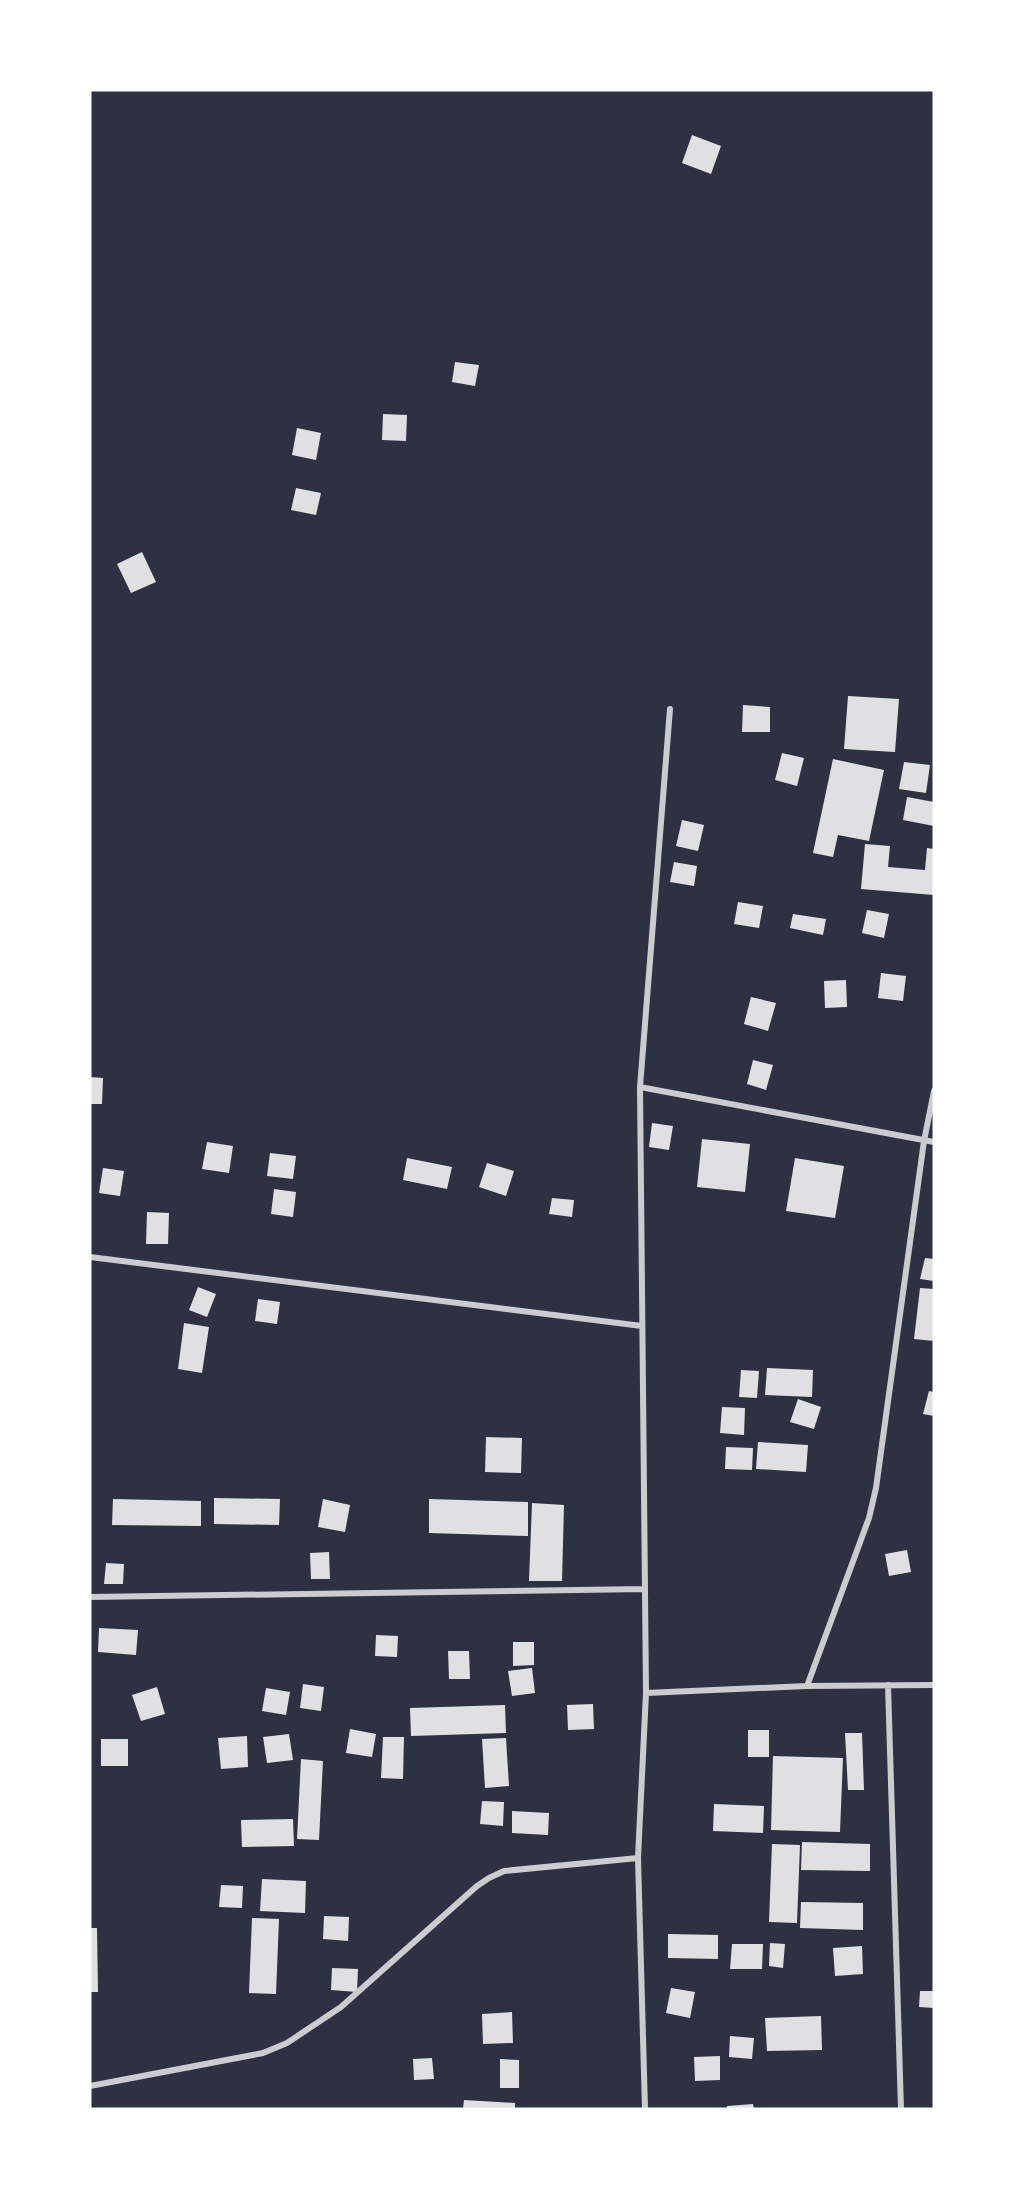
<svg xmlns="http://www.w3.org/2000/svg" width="1024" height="2199" viewBox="0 0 1024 2199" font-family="Manrope,sans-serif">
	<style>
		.building { fill: #e0e0e3 }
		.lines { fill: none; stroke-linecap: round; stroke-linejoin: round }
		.minor { stroke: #caccd0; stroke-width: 6 }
	</style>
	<rect width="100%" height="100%" fill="#2d3142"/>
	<path class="building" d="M692,135L721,146L711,174L682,163Z
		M455,362L479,365L475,386L452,382Z
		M383,414L407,415L406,441L382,440Z
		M297,428L321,433L316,460L292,455Z
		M296,488L321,493L316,515L291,510Z
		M142,552L156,582L131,593L117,564Z
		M848,696L899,699L895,752L844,749Z
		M743,705L770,707V732H742Z
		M782,753L804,758L797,786L775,780Z
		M833,759L884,770L869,841L838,835L833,857L813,853Z
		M904,762L930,765L926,793L899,789Z
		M907,797L934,802V826L903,820Z
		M682,820L704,825L698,851L676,846Z
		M865,844L890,846L888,867L925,870L927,848L934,849V895L861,889Z
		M674,862L697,866L694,886L670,882Z
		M738,902L763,906L759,928L734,924Z
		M867,910L889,914L884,938L862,933Z
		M793,914L826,919L823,935L790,928Z
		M881,973L906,976L903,1001L878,998Z
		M846,980L847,1007L825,1008L824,981Z
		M751,997L776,1003L768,1031L744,1024Z
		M753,1060L773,1065L766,1090L747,1084Z
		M90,1077L103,1078L102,1104H90Z
		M652,1123L673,1126L669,1150L649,1147Z
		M702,1139L750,1144L745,1192L697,1187Z
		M207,1142L233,1146L229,1173L202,1169Z
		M270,1153L296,1156L293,1179L267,1176Z
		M407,1158L452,1167L447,1189L403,1180Z
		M795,1158L844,1166L835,1218L786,1211Z
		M487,1163L514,1171L506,1196L479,1187Z
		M103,1168L124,1171L120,1196L99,1193Z
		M274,1189L296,1192L293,1217L271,1214Z
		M552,1198L574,1200L572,1217L549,1214Z
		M147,1212L169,1213L168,1244H146Z
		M925,1258L934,1259V1281L920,1279Z
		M198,1287L216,1294L207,1317L189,1310Z
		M920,1288L934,1289V1341L914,1339Z
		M258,1299L280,1302L277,1324L255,1321Z
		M184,1323L209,1327L202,1373L178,1369Z
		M767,1368L813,1370L812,1397L765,1395Z
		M741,1370L759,1371L757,1398L739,1397Z
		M929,1391L934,1392V1416L923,1414Z
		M798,1399L821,1407L814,1429L790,1422Z
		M722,1407L745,1408L744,1435L720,1433Z
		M486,1437L522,1438L521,1473L485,1472Z
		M758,1442L808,1445L806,1472L756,1469Z
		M726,1447L753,1448L752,1470L725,1469Z
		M214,1498L280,1499L279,1525L214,1524Z
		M113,1499L201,1501V1526L112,1525Z
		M323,1499L350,1505L345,1532L318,1527Z
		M429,1499L528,1502V1536L429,1533Z
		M532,1503L564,1505L562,1581H529Z
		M907,1550L911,1572L889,1576L885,1554Z
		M329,1552L330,1579H311L310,1553Z
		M106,1563L124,1564L123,1584H104Z
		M99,1628L138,1630L136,1655L98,1652Z
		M376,1635L398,1636L397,1657L375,1656Z
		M513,1642H534V1665L513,1666Z
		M448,1651H469L470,1679H449Z
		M532,1668L535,1693L512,1696L508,1671Z
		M303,1684L324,1687L321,1711L300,1708Z
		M157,1687L165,1714L141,1721L132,1695Z
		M266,1688L290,1692L286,1715L262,1711Z
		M593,1704L594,1729L568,1730L567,1705Z
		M505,1705L506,1733L411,1736L410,1708Z
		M350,1729L376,1734L372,1757L346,1753Z
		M748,1730H769V1757H748Z
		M845,1733H862L864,1790H848Z
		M289,1734L293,1760L267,1763L263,1737Z
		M247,1736L248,1767L221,1769L218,1738Z
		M383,1737H404L403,1779L381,1778Z
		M506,1738L509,1786L485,1788L482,1739Z
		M101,1739H128V1766H101Z
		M773,1756L843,1758L840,1832L771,1830Z
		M301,1759L323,1761L319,1840L297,1839Z
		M482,1801L504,1802L503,1826L480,1824Z
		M714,1804L764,1806L763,1833L713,1831Z
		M512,1811L549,1813L548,1835L512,1833Z
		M293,1819L294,1846L242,1847L241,1820Z
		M802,1842L870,1844V1871L801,1870Z
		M772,1844L800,1845L797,1923L769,1922Z
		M262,1879L306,1881L305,1913L260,1911Z
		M221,1885L243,1886L242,1908L219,1907Z
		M801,1902L863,1903V1930L800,1928Z
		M324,1916L349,1917L348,1941L323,1939Z
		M252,1918L279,1919L276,1994L249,1993Z
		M90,1928H97L98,1992H90Z
		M668,1934L718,1935V1959L668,1958Z
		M770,1943L785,1944L783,1968L769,1966Z
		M732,1944H763L762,1969H730Z
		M862,1946L863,1974L835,1976L833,1948Z
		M332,1968L358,1969L357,1992L331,1990Z
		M671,1988L695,1992L690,2018L666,2013Z
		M920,1991H934V2008L919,2007Z
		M512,2012L513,2043L483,2044L482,2014Z
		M821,2016L822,2050L767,2051L765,2018Z
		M730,2036L754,2038L752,2059L729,2057Z
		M720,2056V2080L695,2081L694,2057Z
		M432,2058L434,2079L414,2080L413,2059Z
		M500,2059L519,2060V2088H500Z
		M464,2100L515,2103V2109H463Z
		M753,2104L754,2109H727V2106Z"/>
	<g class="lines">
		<path class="minor" d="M640,1087L934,1142
			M90,1257L642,1326
			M90,1597L645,1589
			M888,1685L901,2109
			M807,1686L869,1518L876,1488L924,1141L934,1091
			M646,1693L640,1087L670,709
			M638,1858L645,2109
			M90,2086L263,2053L287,2043L341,2007L477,1886L489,1878L504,1871L638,1858L646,1693L807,1686L934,1685"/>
	</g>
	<rect width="1024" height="2199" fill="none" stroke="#ffffff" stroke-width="183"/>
</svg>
